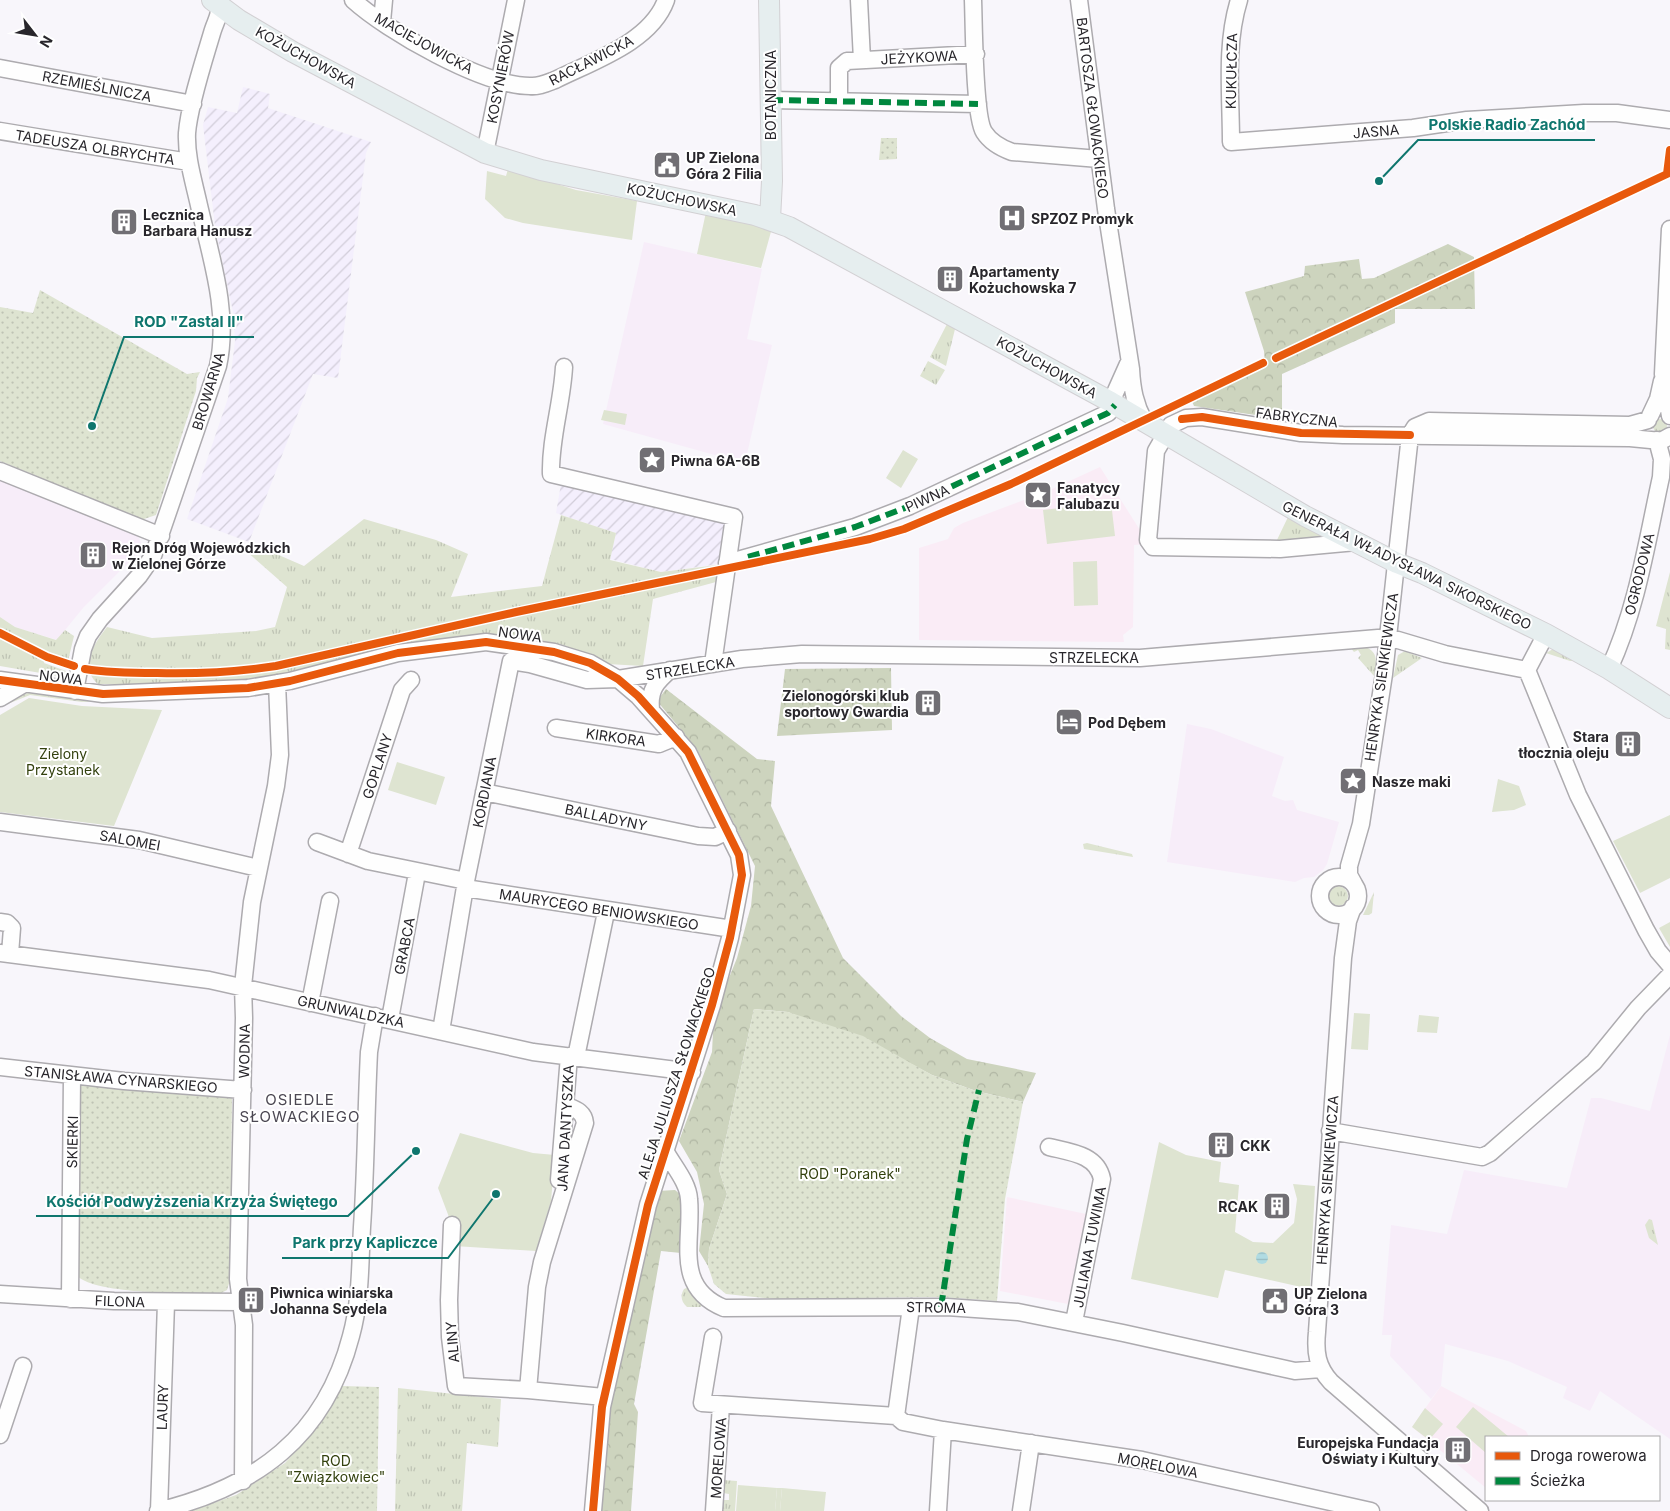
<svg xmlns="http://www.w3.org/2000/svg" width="1670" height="1511" viewBox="0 0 1670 1511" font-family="Inter,sans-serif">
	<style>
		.commercial { fill: #f7edf9 }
		.industrial { fill: url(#industrial-furrows) }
		.education { fill: #faecf6 }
		.grass { fill: url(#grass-tufts) }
		.forest { fill: url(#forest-crowns) }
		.park { fill: #dee4d1 }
		.garden { fill: url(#garden-dots) }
		.water { fill: url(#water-rules) }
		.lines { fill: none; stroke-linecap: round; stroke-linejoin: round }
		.minor-casing { stroke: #adabaf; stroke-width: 19 }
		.major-casing { stroke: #d2d0d3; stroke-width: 22 }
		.minor { stroke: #fefefe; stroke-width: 16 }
		.major { stroke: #e6eeef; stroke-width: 20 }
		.quiet { stroke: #00873e; stroke-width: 6; stroke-dasharray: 12 6; stroke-linecap: butt }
		.cycleway-casing { stroke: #fff; stroke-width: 11 }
		.cycleway { stroke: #e8590c; stroke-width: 8 }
		.labels { text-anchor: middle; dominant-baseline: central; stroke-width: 4; stroke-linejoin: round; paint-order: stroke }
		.street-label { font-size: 14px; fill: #28262b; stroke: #fff }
		.poi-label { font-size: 14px; font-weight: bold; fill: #28262b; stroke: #fff; text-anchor: start }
		.park-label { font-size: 14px; fill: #33410e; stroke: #fff }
		.neighbourhood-label { font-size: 15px; letter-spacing: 1px; fill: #4c4853; stroke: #fff }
		.leader { fill: none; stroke: #0f766e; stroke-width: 2 }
		.callout-dot { fill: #0f766e; stroke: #fff; stroke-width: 2 }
		.callout-label { font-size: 15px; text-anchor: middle; font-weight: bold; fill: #0f766e; stroke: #fff; stroke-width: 4; stroke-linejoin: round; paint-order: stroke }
	</style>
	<defs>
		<pattern id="industrial-furrows" width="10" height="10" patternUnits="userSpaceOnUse" patternTransform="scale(1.25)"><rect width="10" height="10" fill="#f4effd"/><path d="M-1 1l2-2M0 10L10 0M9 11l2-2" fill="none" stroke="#d1cdd9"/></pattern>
		<pattern id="grass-tufts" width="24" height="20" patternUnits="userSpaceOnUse" patternTransform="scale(1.25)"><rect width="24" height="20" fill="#dee4d1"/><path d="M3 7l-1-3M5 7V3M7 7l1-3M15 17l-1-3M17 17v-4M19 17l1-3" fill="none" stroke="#bec3b4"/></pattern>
		<pattern id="forest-crowns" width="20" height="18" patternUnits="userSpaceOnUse" patternTransform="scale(1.25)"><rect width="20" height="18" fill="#cdd4be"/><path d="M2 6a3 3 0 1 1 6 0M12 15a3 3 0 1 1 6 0" fill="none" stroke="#b0b6a3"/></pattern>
		<pattern id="garden-dots" width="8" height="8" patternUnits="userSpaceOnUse" patternTransform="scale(1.25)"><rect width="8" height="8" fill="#dee4d1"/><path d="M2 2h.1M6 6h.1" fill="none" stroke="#bec3b4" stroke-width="1.8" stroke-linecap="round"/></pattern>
		<pattern id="water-rules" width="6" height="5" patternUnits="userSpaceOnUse" patternTransform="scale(1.25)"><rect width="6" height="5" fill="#b0dbe2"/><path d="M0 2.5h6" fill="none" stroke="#97bcc2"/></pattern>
	</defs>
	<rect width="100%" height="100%" fill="#f8f6fb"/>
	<path class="commercial" d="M644,242L762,269L747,339L772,345L744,467L740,462L603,424Z
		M0,479L138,536L141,543L139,552L83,608L57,640L15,627L0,617Z
		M1187,724L1211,729L1284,757L1272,796L1285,801L1293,800L1297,810L1339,822L1327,864L1323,870L1314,877L1304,878L1295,882L1167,862Z
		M1670,1035V1439L1600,1391L1590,1411L1563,1398L1567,1387L1508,1361L1445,1344L1441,1386L1431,1399L1390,1356L1392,1335H1382L1391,1225L1447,1234L1464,1170L1567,1188L1591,1098H1601L1650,1111Z"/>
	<path class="industrial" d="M243,87L270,94L268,108L371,142L366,153L338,378L313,374L249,542L187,519L228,398L235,341L233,312L215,226L203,125L208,107L237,113Z
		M561,484L734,517L727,563L661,572L610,559L616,533L556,513Z"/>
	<path class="education" d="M1100,467L1145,538V544L1134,545L1133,627L1123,635L1124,642L919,640V548L948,539L954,528L963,523L1050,490Z
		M1007,1197L1086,1214L1068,1304L1000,1291Z
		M1441,1386L1526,1431L1529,1437H1486V1488L1412,1427Z"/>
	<path class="grass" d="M947,324L955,329L946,366L930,357Z
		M928,361L945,370L936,385L920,376Z
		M1653 426a7 7 0 1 1 14 0a7 7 0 1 1-14 0Z
		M561,515L616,533L610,560L661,572L717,565L716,582L653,599L643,666L607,664L563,645L513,638L484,636L404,644L303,670L247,680L202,684H98C79,668 94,643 107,627L152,638L256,631L275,627L287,587L245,550L249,542L304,566L364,519L436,540L468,554L451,597L542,586Z
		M1288,517L1328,537L1276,542Z
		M1670,572V650L1665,649L1666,629L1656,626Z
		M0,617L15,627L56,640L65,630L74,636L68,661L0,629Z
		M0,639L45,660L44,663L66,671L64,674L58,676L0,666Z
		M1362,646C1379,650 1377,662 1374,676L1358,658L1361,655L1358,650L1354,652L1350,647Z
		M1553,649L1576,661H1570L1546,653Z
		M1405,651L1422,658L1393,678L1398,655Z
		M31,691L103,701L82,702L30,695L0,707Z
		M1087,843L1132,854L1133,857L1084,849L1083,844Z
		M1328 896a10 10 0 1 1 20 0a10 10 0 1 1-20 0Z
		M1374,892L1372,913L1369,915H1363Z
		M1649,1219L1652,1220L1658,1245L1649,1238L1645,1225Z
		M689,1287L702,1302L701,1307H687C681,1301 680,1296 684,1289Z
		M398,1388L501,1399L498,1447L467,1443L462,1511H395Z
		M723,1480L737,1481L735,1511H721V1500H729V1494L723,1493Z
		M777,1488H782L780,1511H775Z"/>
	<path class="forest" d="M1448,244L1474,257L1475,309H1395V323L1282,374V410L1269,417L1194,406L1190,397L1265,367L1264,351L1245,292L1304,276L1305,266L1359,259L1362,279L1374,278Z
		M891,668L892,730L777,736L785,669Z
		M666,689L757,759L775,761L771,806L843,958L901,1016L930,1038L967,1059L1036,1073L1023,1102L976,1091L932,1075L898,1057L788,1012L754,1009L719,1170L727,1194L709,1249L708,1266L699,1251L704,1204L697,1172L679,1141L712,1052L713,1032L722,995L737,958L751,906L755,866L697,749L657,701Z
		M675,1190L681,1195L683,1203L681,1253L661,1251L634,1404L638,1412L631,1511H598L606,1417L658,1191Z"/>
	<path class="park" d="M508,169L576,190L637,201L632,240L523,223L505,218L485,199L487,171L506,176Z
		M706,212L772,228L761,268L697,254Z
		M604,410L627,414L625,425L601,420Z
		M903,450L918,459L901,488L886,478Z
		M1111,502L1115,536L1047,544L1043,510Z
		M1097,561L1098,605L1074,606L1073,562Z
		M29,698L82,706L162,710L114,826L0,812V715Z
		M397,762L445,777L436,805L388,790Z
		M1498,779L1519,786L1526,805L1514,810L1492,812Z
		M1670,815V878L1640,893L1613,841Z
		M1670,922V947L1659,928Z
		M1354,1013L1370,1014L1368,1050L1351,1049Z
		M1419,1015L1439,1017L1437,1033L1417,1032Z
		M460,1133L533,1153L555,1155L551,1201L536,1251L454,1246L452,1225L438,1188Z
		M1159,1142L1186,1155L1221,1162L1219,1182L1239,1185L1235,1232L1253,1242L1273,1243L1294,1223L1297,1199L1293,1184L1315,1186L1310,1289L1225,1270L1218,1298L1131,1279Z
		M1473,1407L1509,1437H1486V1453L1456,1427Z
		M1425,1408L1443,1424L1429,1440L1412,1427Z
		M738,1485L777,1488L775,1511H736Z
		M782,1488L826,1492L824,1511H780Z"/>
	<path class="garden" d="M881,138H897V159L879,160Z
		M40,290L187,374L200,372L197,378L196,391L156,515L141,520L0,461V307L33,313Z
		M754,1009L788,1012L863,1036L932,1075L976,1091L1023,1102L1005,1199L997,1301L941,1297L775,1299L726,1294L714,1284L708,1266L709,1249L727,1194L719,1170Z
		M77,1083L232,1097L230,1280L227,1290L219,1294C188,1293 98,1295 77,1276Z
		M342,1386L379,1387L377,1511H191L236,1495L285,1463L321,1423Z"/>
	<path class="water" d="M1256 1258a6 6 0 1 1 12 0a6 6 0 1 1-12 0Z"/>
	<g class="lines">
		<g class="minor-casing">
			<path id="minor" d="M353,0C387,31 483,86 530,86C539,87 547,83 555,80C593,61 651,42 666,0
				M859,0L862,60
				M973,0C974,25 974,116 984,132C991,143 1001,148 1012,152L1099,159
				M1079,0L1106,209L1131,369C1132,389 1135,404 1144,421
				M1239,0C1225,45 1231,95 1231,142L1413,128L1467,120L1584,113H1617L1670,120
				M382,22L384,0
				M0,68L193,104
				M771,100L978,104
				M839,101V68L847,61L976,54
				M0,131L189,162
				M485,153L516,0
				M1670,229L1663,374L1670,416
				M564,367C562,404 550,439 551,474L734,517L713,664
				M1111,402L1128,364
				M1650,416L1658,399L1662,381
				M0,471L161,536
				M1356,542L1280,549L1153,547L1148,540L1156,451L1171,425L1186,418L1202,417L1301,433L1343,435L1630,438L1661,441L1670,436
				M727,563L855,527L910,506L1108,413L1115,405
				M1609,669C1637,609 1647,541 1661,477L1662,459L1657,440
				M1527,670L1578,795L1646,930L1658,951L1670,965
				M0,680L103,694L248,688L290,681L398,653L486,642L554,652L590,663L618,679L638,696L688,752L739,855L742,875L730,938L712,1005L648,1205L602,1407L593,1511
				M75,691L83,649L88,636L100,619L139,576L153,556L218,366C230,311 210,255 198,201C193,179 186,156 187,133C189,106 204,60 212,33C215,22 222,12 220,0
				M0,698L22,685
				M651,709C649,690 656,682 670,670
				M556,728L659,744L676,737
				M484,792L698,836L715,837L728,831
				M0,822L139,840L258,868
				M317,842L368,861L466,881
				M348,854L402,690L411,680
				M1320 896a19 19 0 1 1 38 0a19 19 0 1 1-38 0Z
				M1354,884L1349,875V866L1361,824L1384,674L1410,435L1415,427L1429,421L1630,425L1648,420
				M465,888L732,929
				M1353,907L1348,921L1343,958L1317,1332C1315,1352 1317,1367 1331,1382L1480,1511
				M0,922L7,923L12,928L10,954
				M0,953L209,980L533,1052L692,1072
				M310,1003L330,901
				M390,1019L417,873
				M441,1031L466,881L511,661L530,664L587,680L618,679L742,659L802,654L1140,658L1378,638L1398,640L1445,654L1527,670L1546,634
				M576,1057L606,912
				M0,1067L124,1081L243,1090
				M565,1105C574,1109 584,1111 585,1123L542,1262L537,1287L528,1390L604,1397
				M1330,1131L1482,1157L1490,1153L1594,1062L1638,1008L1670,975
				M1049,1147C1069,1152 1097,1154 1102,1179L1074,1322
				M663,1153L667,1154C675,1168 688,1183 689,1199C693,1241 673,1287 724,1308L947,1307L1018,1312L1123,1333L1295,1371L1321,1369
				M559,1180L569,1056
				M452,1225L449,1300L450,1337L456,1386L528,1390
				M0,1294L114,1301L240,1302
				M70,1299L72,1076
				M911,1307L896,1416L903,1422L943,1430L938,1511
				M713,1337L702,1403L896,1416
				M943,1430L1142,1460L1371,1511
				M0,1435L23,1366
				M243,1481L244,1325L238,1279L244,1018L243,986L252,902L276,786L280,755L277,683
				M158,1511C256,1487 325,1437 351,1336C361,1300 360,1263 362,1227C366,1169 366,1111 369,1052L375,1016
				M159,1511L166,1303
				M714,1511L721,1405
				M1021,1511L1031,1443"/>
		</g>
		<g class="major-casing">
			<path id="major" d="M212,0L239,20L293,52L485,153L541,170L755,215L789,227L1111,402L1305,516L1397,563L1422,573L1546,634L1609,669L1670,708
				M769,0L772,181L770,219"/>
		</g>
		<use href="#minor" class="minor"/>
		<use href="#major" class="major"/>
		<path class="quiet" d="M771,100L978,104
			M748,557L855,527L910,506L1108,413L1115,405
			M941,1307L967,1139L979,1090"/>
		<g class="cycleway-casing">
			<path id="cycleway" d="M1276,358L1667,174L1670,150
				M1182,419L1202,417L1301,433L1410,435
				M0,633L47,657L74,666
				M85,669C109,673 133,673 157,673C197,674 236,672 276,666L516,612L870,539L904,529L1011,484L1263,363
				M0,680L103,694L248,688L290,681L398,653L486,642L554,652L590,663L618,679L638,696L688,752L739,855L742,875L730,938L712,1005L648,1205L602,1407L593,1511"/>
		</g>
		<use href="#cycleway" class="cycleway"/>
	</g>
	<defs>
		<g id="civic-square" transform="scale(1.4375)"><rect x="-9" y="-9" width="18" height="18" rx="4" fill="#716f74" stroke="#fff"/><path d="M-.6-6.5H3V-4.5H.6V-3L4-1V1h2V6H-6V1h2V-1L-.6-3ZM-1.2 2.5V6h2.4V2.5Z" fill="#fff"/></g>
		<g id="hospital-square" transform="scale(1.4375)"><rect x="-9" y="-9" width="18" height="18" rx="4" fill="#716f74" stroke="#fff"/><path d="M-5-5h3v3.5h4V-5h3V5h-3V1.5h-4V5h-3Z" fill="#fff"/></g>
		<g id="building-square" transform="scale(1.4375)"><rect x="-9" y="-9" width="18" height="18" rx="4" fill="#716f74" stroke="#fff"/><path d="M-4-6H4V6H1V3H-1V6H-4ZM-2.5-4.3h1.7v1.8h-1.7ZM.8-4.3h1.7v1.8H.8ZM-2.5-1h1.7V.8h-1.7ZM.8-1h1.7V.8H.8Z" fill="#fff"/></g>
		<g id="sight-square" transform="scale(1.4375)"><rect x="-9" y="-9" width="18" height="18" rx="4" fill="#716f74" stroke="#fff"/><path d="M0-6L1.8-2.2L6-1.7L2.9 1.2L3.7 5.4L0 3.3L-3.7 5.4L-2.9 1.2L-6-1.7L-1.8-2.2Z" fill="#fff"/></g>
		<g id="hotel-square" transform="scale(1.4375)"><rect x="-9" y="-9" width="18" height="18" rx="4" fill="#716f74" stroke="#fff"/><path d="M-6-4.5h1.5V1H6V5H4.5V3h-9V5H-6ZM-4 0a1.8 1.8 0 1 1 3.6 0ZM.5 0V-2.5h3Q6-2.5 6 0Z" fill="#fff"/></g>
	</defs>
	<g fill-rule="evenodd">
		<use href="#civic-square" x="667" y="165"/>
		<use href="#hospital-square" x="1012" y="218"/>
		<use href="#building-square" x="124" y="222"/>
		<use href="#building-square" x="950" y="279"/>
		<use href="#sight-square" x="652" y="460"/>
		<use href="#sight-square" x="1038" y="495"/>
		<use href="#building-square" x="93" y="555"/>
		<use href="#building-square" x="928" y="703"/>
		<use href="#hotel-square" x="1069" y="722"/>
		<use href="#building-square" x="1628" y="744"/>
		<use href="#sight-square" x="1353" y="781"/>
		<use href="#building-square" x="1221" y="1145"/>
		<use href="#building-square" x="1277" y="1206"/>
		<use href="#building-square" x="251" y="1300"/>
		<use href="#civic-square" x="1275" y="1301"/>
		<use href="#building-square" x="1458" y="1450"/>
	</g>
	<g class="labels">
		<g class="street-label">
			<text transform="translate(424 43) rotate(29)">MACIEJOWICKA</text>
			<text transform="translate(306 57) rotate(29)">KOŻUCHOWSKA</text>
			<text transform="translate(919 57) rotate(-3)">JEŻYKOWA</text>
			<text transform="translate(591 60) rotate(-27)">RACŁAWICKA</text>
			<text transform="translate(1231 71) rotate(-89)">KUKUŁCZA</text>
			<text transform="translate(500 77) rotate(-79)">KOSYNIERÓW</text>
			<text transform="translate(97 86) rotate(11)">RZEMIEŚLNICZA</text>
			<text transform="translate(770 95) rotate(-90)">BOTANICZNA</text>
			<text transform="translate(1093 108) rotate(83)">BARTOSZA GŁOWACKIEGO</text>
			<text transform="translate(1376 131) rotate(-5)">JASNA</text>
			<text transform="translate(95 147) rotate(9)">TADEUSZA OLBRYCHTA</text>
			<text transform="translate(682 199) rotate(12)">KOŻUCHOWSKA</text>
			<text transform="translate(1047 367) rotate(29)">KOŻUCHOWSKA</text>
			<text transform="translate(208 391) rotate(-73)">BROWARNA</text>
			<text transform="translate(1297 417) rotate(7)">FABRYCZNA</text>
			<text transform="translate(927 498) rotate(-24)">PIWNA</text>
			<text transform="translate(1407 565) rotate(26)">GENERAŁA WŁADYSŁAWA SIKORSKIEGO</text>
			<text transform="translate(1639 574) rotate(-76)">OGRODOWA</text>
			<text transform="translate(520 634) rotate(8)">NOWA</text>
			<text x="1094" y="657">STRZELECKA</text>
			<text transform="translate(690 668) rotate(-9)">STRZELECKA</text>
			<text transform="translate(61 677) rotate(7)">NOWA</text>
			<text transform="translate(1381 677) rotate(-82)">HENRYKA SIENKIEWICZA</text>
			<text transform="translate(616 737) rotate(8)">KIRKORA</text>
			<text transform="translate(377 766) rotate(-72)">GOPLANY</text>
			<text transform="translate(484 792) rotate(-79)">KORDIANA</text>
			<text transform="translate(606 817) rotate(12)">BALLADYNY</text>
			<text transform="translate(130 840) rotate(10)">SALOMEI</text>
			<text transform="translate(599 909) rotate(9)">MAURYCEGO BENIOWSKIEGO</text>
			<text transform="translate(404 946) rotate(-79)">GRABCA</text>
			<text transform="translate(351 1011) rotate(12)">GRUNWALDZKA</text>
			<text transform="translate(244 1051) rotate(-89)">WODNA</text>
			<text transform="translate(676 1073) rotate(-72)">ALEJA JULIUSZA SŁOWACKIEGO</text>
			<text transform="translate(121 1079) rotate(5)">STANISŁAWA CYNARSKIEGO</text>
			<text transform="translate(565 1128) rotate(-87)">JANA DANTYSZKA</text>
			<text transform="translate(72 1142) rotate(-89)">SKIERKI</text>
			<text transform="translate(1327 1180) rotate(-86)">HENRYKA SIENKIEWICZA</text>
			<text transform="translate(1089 1247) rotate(-79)">JULIANA TUWIMA</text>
			<text transform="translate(120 1301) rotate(2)">FILONA</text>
			<text transform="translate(936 1307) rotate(1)">STROMA</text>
			<text transform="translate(452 1342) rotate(-95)">ALINY</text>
			<text transform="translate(162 1407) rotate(-88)">LAURY</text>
			<text transform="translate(718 1458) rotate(-86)">MORELOWA</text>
			<text transform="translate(1158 1465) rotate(11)">MORELOWA</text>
		</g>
		<g class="poi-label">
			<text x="686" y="157">UP Zielona<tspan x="686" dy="16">Góra 2 Filia</tspan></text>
			<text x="143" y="214">Lecznica<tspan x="143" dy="16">Barbara Hanusz</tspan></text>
			<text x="1031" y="218">SPZOZ Promyk</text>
			<text x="969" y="271">Apartamenty<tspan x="969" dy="16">Kożuchowska 7</tspan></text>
			<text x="671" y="460">Piwna 6A-6B</text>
			<text x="1057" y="487">Fanatycy<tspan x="1057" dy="16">Falubazu</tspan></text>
			<text x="112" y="547">Rejon Dróg Wojewódzkich<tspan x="112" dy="16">w Zielonej Górze</tspan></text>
			<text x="909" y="695" text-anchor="end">Zielonogórski klub<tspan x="909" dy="16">sportowy Gwardia</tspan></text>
			<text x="1088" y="722">Pod Dębem</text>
			<text x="1609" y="736" text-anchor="end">Stara<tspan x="1609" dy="16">tłocznia oleju</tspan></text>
			<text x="1372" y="781">Nasze maki</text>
			<text x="1240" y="1145">CKK</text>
			<text x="1258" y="1206" text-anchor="end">RCAK</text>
			<text x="270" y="1292">Piwnica winiarska<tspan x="270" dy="16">Johanna Seydela</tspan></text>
			<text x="1294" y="1293">UP Zielona<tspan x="1294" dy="16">Góra 3</tspan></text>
			<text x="1439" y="1442" text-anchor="end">Europejska Fundacja<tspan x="1439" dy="16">Oświaty i Kultury</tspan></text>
		</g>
		<g class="park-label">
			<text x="63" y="753">Zielony<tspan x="63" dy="16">Przystanek</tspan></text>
			<text x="850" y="1173">ROD "Poranek"</text>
			<text x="336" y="1460">ROD<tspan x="336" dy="16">"Związkowiec"</tspan></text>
		</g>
		<g class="neighbourhood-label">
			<text x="300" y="1099">OSIEDLE<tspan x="300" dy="17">SŁOWACKIEGO</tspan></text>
		</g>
	</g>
	<path class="leader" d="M1379 181L1418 140H1595M92 426L124 337H254M416 1151L348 1216H36M496 1194L448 1258H282"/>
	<g class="callout-dot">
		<circle cx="1379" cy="181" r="5"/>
		<circle cx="92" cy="426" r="5"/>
		<circle cx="416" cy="1151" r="5"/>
		<circle cx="496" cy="1194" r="5"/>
	</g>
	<g class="callout-label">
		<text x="1507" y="130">Polskie Radio Zachód</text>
		<text x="189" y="327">ROD "Zastal II"</text>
		<text x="192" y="1207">Kościół Podwyższenia Krzyża Świętego</text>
		<text x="365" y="1248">Park przy Kapliczce</text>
	</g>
	<rect x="1485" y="1436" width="175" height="65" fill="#ffffff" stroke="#a9a8aa"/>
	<rect x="1495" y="1452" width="25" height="8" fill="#e8590c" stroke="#a9a8aa"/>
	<text x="1530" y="1461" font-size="15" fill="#28262b">Droga rowerowa</text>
	<rect x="1495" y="1477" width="25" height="8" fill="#00873e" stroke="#a9a8aa"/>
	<text x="1530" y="1486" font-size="15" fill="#28262b">Ścieżka</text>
	<g transform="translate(35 35) rotate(121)" stroke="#ffffff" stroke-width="4" paint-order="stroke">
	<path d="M0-4L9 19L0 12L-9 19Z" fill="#28262b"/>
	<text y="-8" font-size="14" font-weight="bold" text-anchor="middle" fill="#28262b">N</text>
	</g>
</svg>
